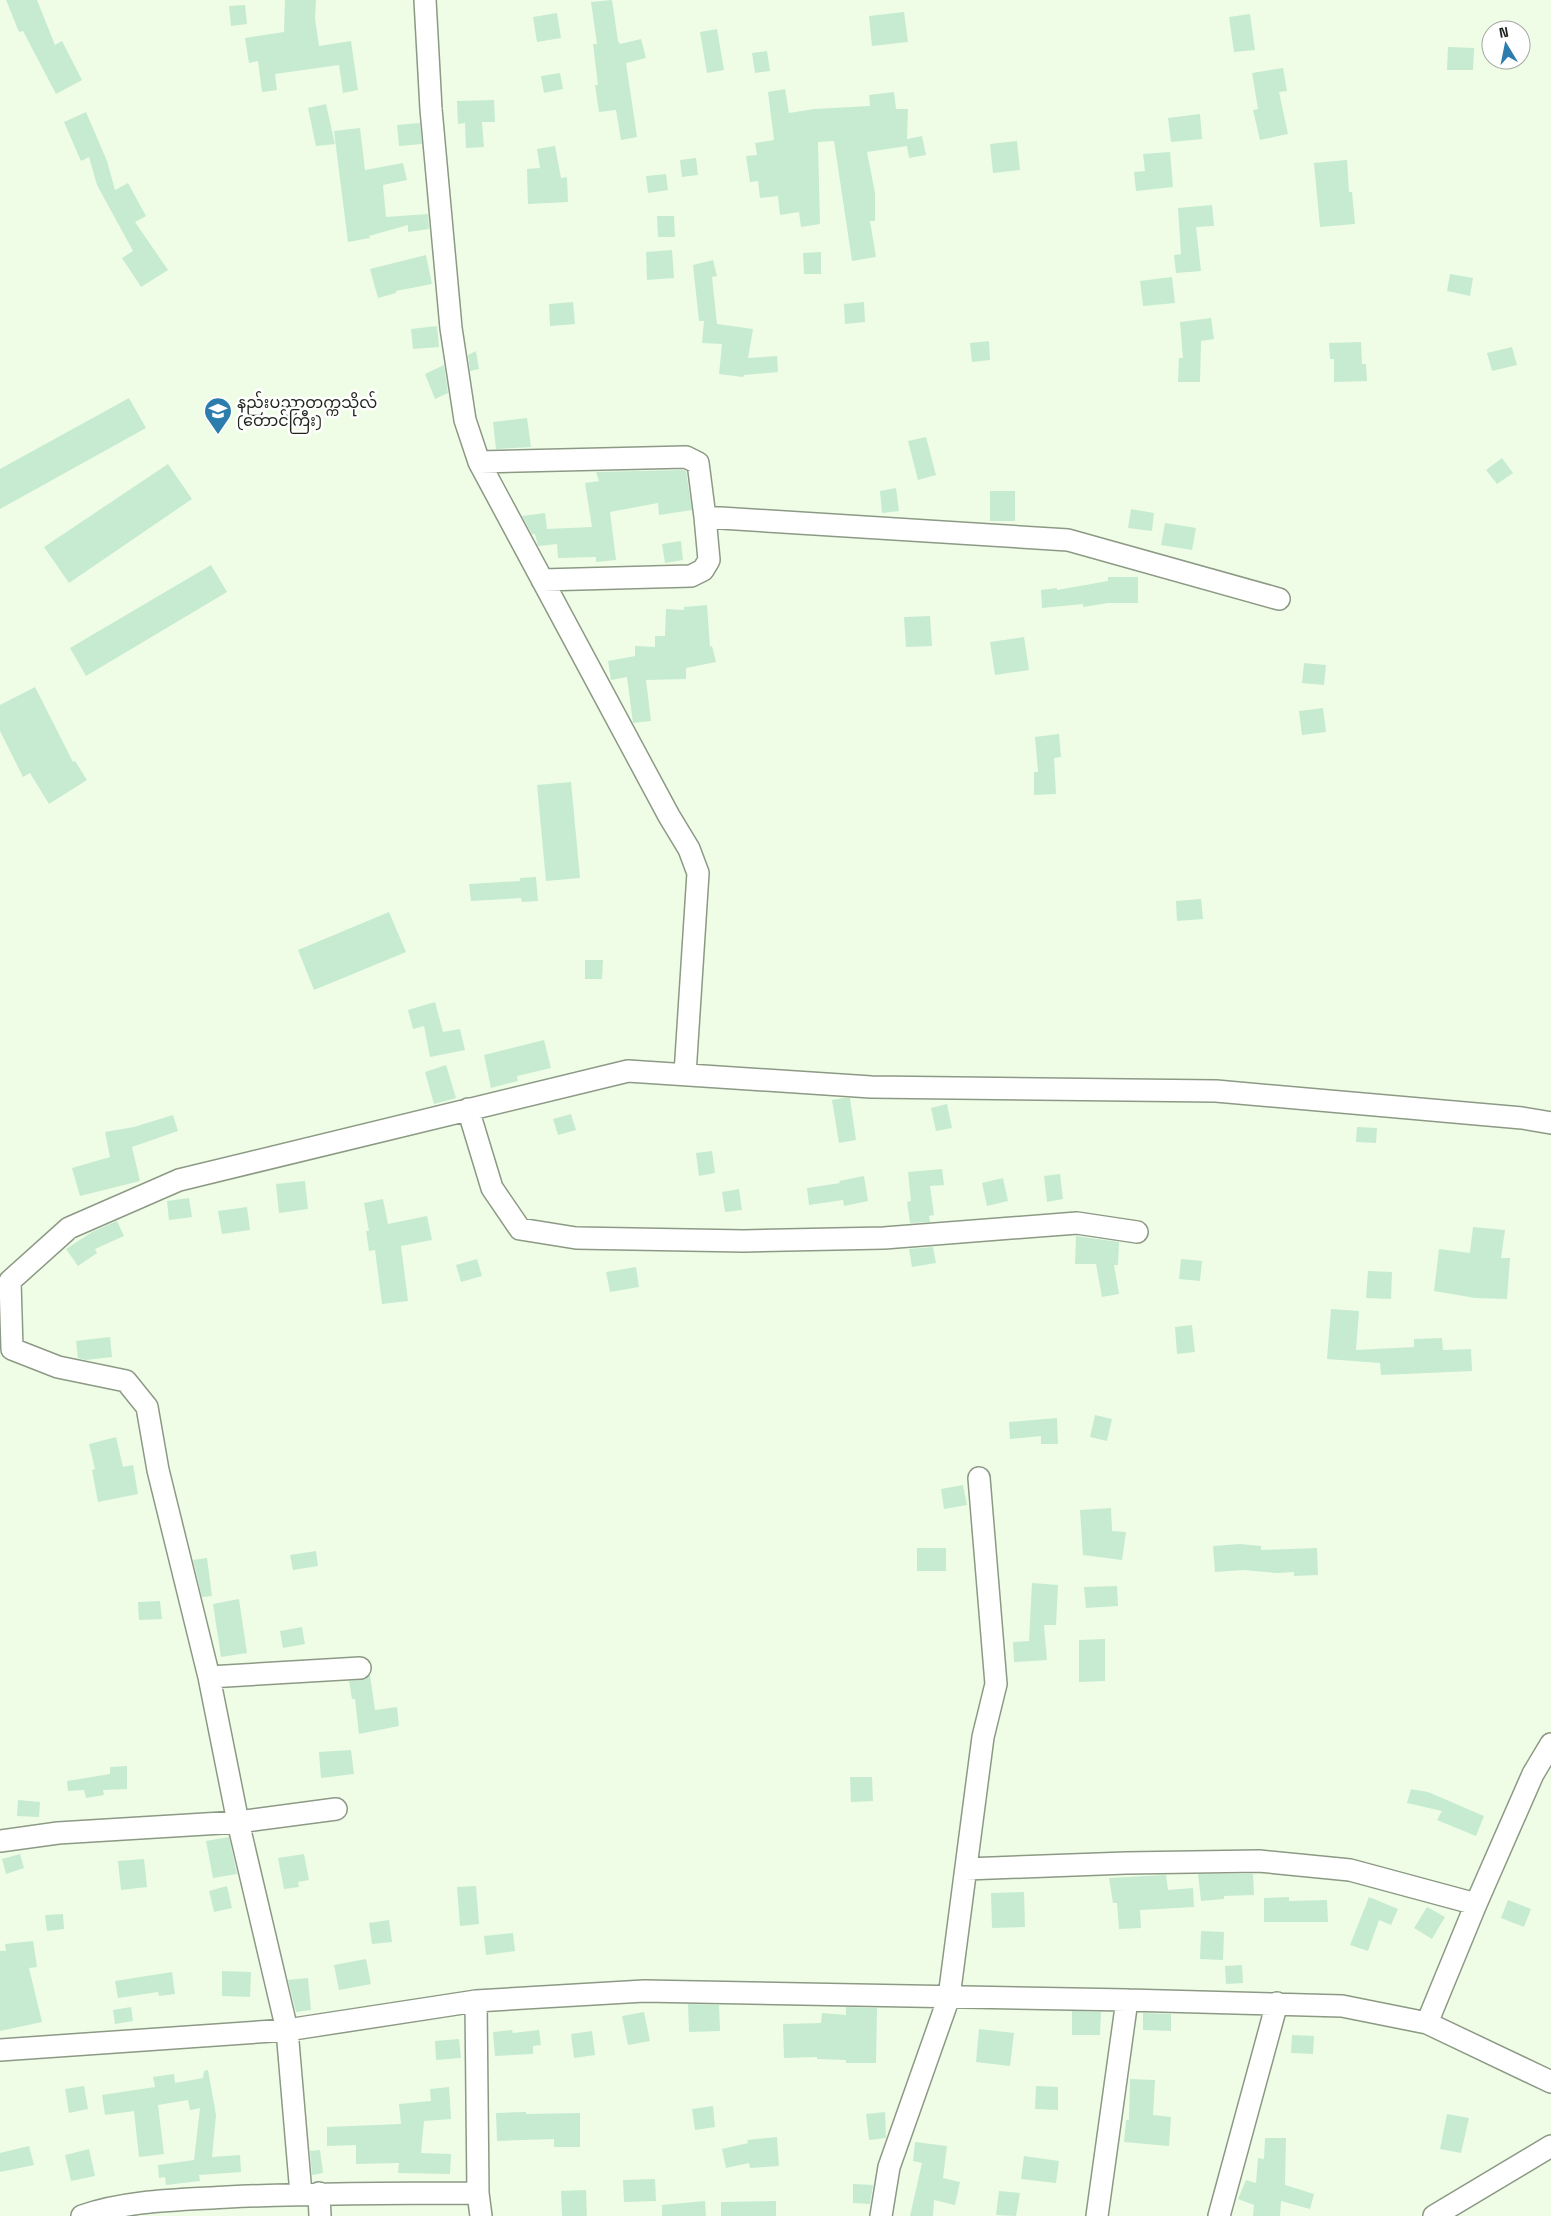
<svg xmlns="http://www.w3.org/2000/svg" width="1551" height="2216" viewBox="0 0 1551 2216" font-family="'Space Grotesk','Noto Sans Myanmar',sans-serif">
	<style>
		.building { fill: #c6ebd1 }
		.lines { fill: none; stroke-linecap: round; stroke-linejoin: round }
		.street-casing { stroke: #8c9984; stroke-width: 24 }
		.street { stroke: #fff; stroke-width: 21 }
		.labels { text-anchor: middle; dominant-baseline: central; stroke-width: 5; stroke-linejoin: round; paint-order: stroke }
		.poi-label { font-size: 16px; fill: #1f241b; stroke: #fff; text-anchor: start }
	</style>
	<rect width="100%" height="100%" fill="#effde7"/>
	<path class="building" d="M6,0H37L55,45L62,41L82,80L56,94L23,31L19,32Z
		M285,0H316L315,18L319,46L351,41L358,90L343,93L339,65L275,74L277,90L262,92L258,61L249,63L245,38L284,32Z
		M612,0L618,41L620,44L641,39L646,58L626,63L637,137L621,140L616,110L599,112L595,85H598L593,44H597L591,2Z
		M245,5L247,24L231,26L229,6Z
		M904,12L908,42L872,46L869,16Z
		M557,13L561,38L537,42L533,17Z
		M1250,14L1255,50L1234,52L1229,17Z
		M717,29L724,70L707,73L700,32Z
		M1448,47L1474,48L1473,70H1447Z
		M767,51L770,71L755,73L752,53Z
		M1283,68L1287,91L1279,92L1288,134L1260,140L1253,110L1258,109L1252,73Z
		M560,73L563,89L544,93L541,76Z
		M785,89L789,113L814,109L870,106L869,95L894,92L896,109H908L907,139L922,136L926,155L909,158L907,146L867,152L875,193V221H870L876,257L852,261L834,141L818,142L820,224L801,227L799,212L780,215L778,196L760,198L758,181L750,182L746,156L757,155L755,143L774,140L768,92Z
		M494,100L495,122H482L484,147L466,148L465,123L458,124L457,101Z
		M326,104L335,144L316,146L308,108Z
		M86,112L107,161L115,190L128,183L146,216L135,222L168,270L141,287L122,258L133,251L97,185L89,157L81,161L64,122Z
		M1200,114L1202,139L1171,142L1168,118Z
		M420,123L422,144L399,146L397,125Z
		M360,128L365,170L403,163L407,180L383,185L386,217L428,214L429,229L408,232V225L369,236L370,238L348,242L334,131Z
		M1017,141L1020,170L993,173L990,144Z
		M555,146L561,178L567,177L568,202L528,204L527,169L540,168L537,149Z
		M1170,152L1173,187L1136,191L1134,172L1145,171L1143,154Z
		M696,158L698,175L682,177L680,160Z
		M1347,160L1349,192H1352L1355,224L1320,227L1314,163Z
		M666,174L668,190L648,193L646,176Z
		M1212,205L1214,226L1196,227L1201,271L1176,273L1174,255L1181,254L1178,208Z
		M657,216H674L675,237H658Z
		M672,250L674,278L647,280L646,252Z
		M821,252V274H804L803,253Z
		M426,255L432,284L396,291V293L378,298L370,269Z
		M713,260L717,276L712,277L717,324L753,329L748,358L777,356L778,372L744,375L743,377L719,374L722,344L702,343L704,321H699L693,265Z
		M1450,274L1473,278L1470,296L1447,291Z
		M1172,277L1175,303L1143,306L1140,281Z
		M573,302L575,324L550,326L549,304Z
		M864,302L865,322L845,324L844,304Z
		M1211,318L1214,339L1201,341L1200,382H1178L1179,358H1183L1180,322Z
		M437,326L439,347L413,349L411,329Z
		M989,341L990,360L972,362L970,343Z
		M1361,342L1362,364H1366L1367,381L1334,382V359H1330L1329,343Z
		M1512,347L1517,365L1492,371L1487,353Z
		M476,351L479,369L470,371L468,355Z
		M444,365L448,393L435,399L425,374Z
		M129,398L146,428L0,509V469Z
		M527,418L531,447L496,449L493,422Z
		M926,437L936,475L918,480L908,441Z
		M1502,458L1513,473L1497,484L1486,470Z
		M168,464L192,499L69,583L44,547Z
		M683,470L686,471L692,510L659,515L658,503L610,512L616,560L596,562V557L558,558L557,544L538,546L535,534H532L522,516L545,513L547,529L592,527L585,483L599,481L596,472Z
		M896,488L899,511L882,513L880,491Z
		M990,491H1015V521H990Z
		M1131,509L1154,513L1152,531L1128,528Z
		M1165,523L1196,528L1192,550L1161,545Z
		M681,541L683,560L665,563L662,544Z
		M211,565L227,592L86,676L70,648Z
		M1108,577H1138V603H1108L1083,607V604L1042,608L1041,590L1057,588V590L1108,581Z
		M707,605L710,647L712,646L716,662L686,668V679L646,680L651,721L633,723L627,677L611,680L608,661L635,656V646L655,647V636H665L666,609L684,610V607Z
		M930,616L932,646L906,647L904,617Z
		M1024,637L1029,670L995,675L990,642Z
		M1304,663L1326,665L1324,685L1302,683Z
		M35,687L73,762L75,761L87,780L49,804L30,773L23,777L0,731V705Z
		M1323,708L1326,732L1302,735L1299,711Z
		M1059,734L1061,757L1054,758L1056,794L1034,795V772H1038L1035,737Z
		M571,782L580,878L546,881L537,785Z
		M536,877L538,901L522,902L521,898L471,901L469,884L520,881V878Z
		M1201,899L1203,919L1177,921L1176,901Z
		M389,912L406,952L314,990L298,950Z
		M585,960H603L602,979H585Z
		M435,1002L443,1032L460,1029L465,1050L430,1057L424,1026L413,1029L408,1010Z
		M544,1040L551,1068L517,1076L518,1081L491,1088L484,1055Z
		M446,1065L456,1098L434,1104L425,1072Z
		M843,1098H850L856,1140L839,1143L832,1100Z
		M947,1104L952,1128L936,1131L931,1108Z
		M571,1114L576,1130L558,1135L553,1119Z
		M173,1115L178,1131L132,1147L140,1181L80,1196L72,1168L110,1157L105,1132L134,1127Z
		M1357,1127L1377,1128L1376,1143L1356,1142Z
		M712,1151L715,1173L699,1176L696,1153Z
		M942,1169L944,1185L930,1186L934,1215L929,1216L930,1222L910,1223L907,1202L911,1201L908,1172Z
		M1060,1174L1063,1199L1047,1202L1044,1176Z
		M864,1176L868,1201L844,1206L843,1200L809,1205L807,1188L840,1183L839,1181Z
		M1003,1178L1008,1201L987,1206L982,1183Z
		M305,1181L308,1209L279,1213L276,1184Z
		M739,1189L742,1210L725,1212L722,1192Z
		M189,1198L192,1217L169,1220L167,1201Z
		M383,1199L388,1224L427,1216L432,1240L401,1246L408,1301L382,1304L375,1250L369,1251L366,1231H369L364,1203Z
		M247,1207L250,1230L222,1234L218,1211Z
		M117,1221L124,1236L95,1249L97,1253L78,1266L66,1249L92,1232Z
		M1473,1227L1505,1230L1501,1258H1510L1507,1299L1475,1298L1434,1291L1439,1249L1470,1253Z
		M1076,1236L1119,1242L1118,1265H1114L1119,1294L1102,1297L1096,1264H1075Z
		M933,1247L936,1263L912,1267L909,1249Z
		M477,1259L482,1276L461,1282L456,1265Z
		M1181,1259L1202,1261L1200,1281L1179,1279Z
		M636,1267L639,1287L610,1292L606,1272Z
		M1368,1271L1392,1272L1391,1299L1366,1298Z
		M1331,1309L1359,1311L1356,1350L1414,1347V1339L1442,1338L1443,1350L1471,1349L1472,1371L1381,1375L1380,1363L1327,1359Z
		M1192,1325L1195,1352L1177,1354L1175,1327Z
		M110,1337L112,1357L86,1360L78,1358L76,1341Z
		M1095,1415L1112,1419L1107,1441L1090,1437Z
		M1057,1418L1058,1444H1041V1436L1010,1439L1009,1422Z
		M116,1437L123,1467L133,1465L138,1494L98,1502L92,1470L95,1469L89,1444Z
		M963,1485L967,1505L944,1509L941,1489Z
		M1111,1508L1112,1531L1126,1532L1122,1560L1083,1555L1080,1510Z
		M1240,1544L1261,1546V1550L1317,1548L1318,1575L1294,1576V1572L1277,1573L1243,1570L1215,1572L1213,1546Z
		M917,1548H946V1571H917Z
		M316,1551L318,1566L293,1570L290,1555Z
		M207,1558L212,1596L202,1597L193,1560Z
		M1032,1583L1058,1585L1056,1625H1044L1047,1660L1014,1662L1013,1642L1029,1641Z
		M1117,1586L1118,1606L1086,1608L1084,1587Z
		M239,1599L247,1653L221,1657L213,1604Z
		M160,1601L162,1619L139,1620L138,1602Z
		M302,1627L305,1644L283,1648L280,1631Z
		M1105,1639V1681L1079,1682V1640Z
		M370,1675L375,1710L397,1707L399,1726L359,1734L355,1699H352L349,1681L361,1680Z
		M351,1750L354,1774L321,1778L319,1752Z
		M127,1766V1789L103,1790L104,1795L86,1798L84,1790L68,1791L67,1781L110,1774V1767Z
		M850,1777H872L873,1801L851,1802Z
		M1411,1789L1428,1792L1484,1816L1476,1836L1437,1820L1442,1811L1407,1803Z
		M18,1800L40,1802L39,1817L17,1816Z
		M229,1837L237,1874L213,1878L206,1841Z
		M20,1854L24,1868L6,1874L2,1859Z
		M304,1854L309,1880L298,1882L299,1887L284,1889L278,1858Z
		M144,1859L147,1887L121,1890L118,1861Z
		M1198,1874H1253L1254,1895L1224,1896V1899L1201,1901Z
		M1166,1875L1168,1890L1193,1888L1194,1907L1140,1910L1141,1928L1119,1929L1117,1903H1113L1109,1878Z
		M227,1886L232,1908L214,1912L209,1891Z
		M476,1886L479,1924L460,1926L457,1887Z
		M1024,1892L1025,1927L992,1928L991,1893Z
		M1289,1897V1901L1327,1900L1328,1922H1264V1898Z
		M1369,1897L1398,1909L1391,1925L1379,1920L1368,1951L1350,1945Z
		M1508,1900L1531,1909L1524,1927L1501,1918Z
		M1427,1907L1445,1917L1432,1939L1414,1928Z
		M63,1914L64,1929L47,1931L45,1915Z
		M389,1920L392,1942L372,1944L369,1923Z
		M1201,1931L1224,1932L1223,1960L1200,1959Z
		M513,1933L515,1951L486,1955L484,1936Z
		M33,1941L37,1967L29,1968L42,2022L0,2031V1951H6L5,1944Z
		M366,1959L371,1984L339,1990L334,1965Z
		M1242,1965L1243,1983L1226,1984L1225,1966Z
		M222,1971L251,1972L250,1997L222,1996Z
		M172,1972L175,1994L159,1996L158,1992L118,1998L115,1981Z
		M308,1978L311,2010L296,2012L288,1980Z
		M688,2004L719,2005L720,2031L689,2032Z
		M131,2007L133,2021L115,2024L113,2010Z
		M846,2007L877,2008L876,2063H846V2060L817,2059V2057L784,2058L783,2024L821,2023L822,2013L846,2015Z
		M1072,2011L1101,2012L1100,2035H1072Z
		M644,2012L650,2041L628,2045L622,2016Z
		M1143,2013L1171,2014V2031L1143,2030Z
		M979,2029L1014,2033L1010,2066L976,2062Z
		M512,2030L513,2033L539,2030L541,2045L533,2046V2054L495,2056L493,2032Z
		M592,2031L595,2055L574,2058L571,2034Z
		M1292,2035L1314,2036L1313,2054L1291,2053Z
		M459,2039L461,2058L436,2060L435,2041Z
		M208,2070L216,2115L212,2157L240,2155L241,2172L199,2175L200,2181L166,2185L165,2177L159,2178L158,2165L194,2160L200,2108L190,2110L188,2100L158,2105L164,2154L139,2157L134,2111L105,2115L102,2095L155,2087L153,2077L174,2074L175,2083L203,2078L204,2071Z
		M1130,2079L1155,2080L1153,2115L1171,2117L1169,2146L1124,2142L1126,2120H1129Z
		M84,2086L88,2109L69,2113L65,2089Z
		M1036,2086L1058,2087V2110L1035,2109Z
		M449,2087L451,2119L424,2121L421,2153L451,2154L450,2174L398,2173L399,2163L356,2164V2145L327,2146V2127L401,2124L399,2104L431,2101L430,2089Z
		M713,2106L715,2127L695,2130L692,2109Z
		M526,2112V2114L580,2113V2147H554V2139L497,2141L496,2113Z
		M885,2112L886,2138L869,2140L866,2114Z
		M1447,2114L1469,2118L1461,2153L1440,2149Z
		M777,2137L779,2166L750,2168L749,2163L726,2168L722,2149L748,2143L747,2140Z
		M1265,2138H1286L1285,2185L1314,2194L1310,2209L1281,2201L1280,2216H1253L1254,2205L1238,2199L1246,2180L1256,2183L1258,2158L1264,2159Z
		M915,2142L947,2146L943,2178L960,2182L955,2205L934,2200L933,2216H910L922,2163L913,2161Z
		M29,2146L34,2165L0,2172V2153Z
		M89,2149L95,2176L71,2181L65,2155Z
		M320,2150L323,2173L312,2175L310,2151Z
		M1024,2156L1059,2161L1056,2183L1021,2179Z
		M655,2179L656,2201L624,2202L623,2180Z
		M853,2184L873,2185L870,2204L853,2203Z
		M586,2190L587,2216H562L561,2191Z
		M999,2191L1020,2193L1016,2216L996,2215Z
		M705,2201L706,2216H662V2205Z
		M776,2201V2216H721V2202Z"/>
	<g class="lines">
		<g class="street-casing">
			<path id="street" d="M425,0L431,109L451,328L465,420L479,462L669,816L689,849L698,873L685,1074
				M479,462L686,457L698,463L705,517
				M542,580L691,576L703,570L709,560L705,517L1068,540L1279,599
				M468,1109L492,1188L520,1229L576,1238L744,1241L884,1238L1077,1223L1137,1232
				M209,1677L360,1668
				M0,1841L58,1833L238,1822L336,1809
				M966,1869L1126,1863L1259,1861L1350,1870L1476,1904
				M476,2001L478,2193L481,2216
				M1427,2023L1476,1904L1533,1774L1551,1744
				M0,2050L287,2030L476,2001L644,1991L1127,2000L1342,2006L1427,2023L1551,2082
				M319,2193L320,2216
				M301,2194L287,2030L238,1822L209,1677L158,1470L147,1407L126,1381L58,1367L12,1349L10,1281L69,1228L179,1180L628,1071L871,1087L1216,1091L1522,1118L1551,1123
				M82,2216C128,2200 180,2200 228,2197C311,2193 394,2193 478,2193
				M881,2216L889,2167L949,1997L983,1737L996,1684L979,1478
				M1097,2216L1127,2000
				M1219,2216L1277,2003
				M1434,2216L1551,2146"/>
		</g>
		<use href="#street" class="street"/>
	</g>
	<defs>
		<g id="university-pin" transform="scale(1.4375)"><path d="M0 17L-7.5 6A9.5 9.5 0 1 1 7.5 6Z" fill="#2c7dae" stroke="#fff"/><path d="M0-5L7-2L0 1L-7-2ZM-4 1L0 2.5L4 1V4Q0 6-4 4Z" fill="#fff"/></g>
	</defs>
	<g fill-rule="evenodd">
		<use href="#university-pin" x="218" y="411"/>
	</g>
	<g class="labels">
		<g class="poi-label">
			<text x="237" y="402">နည်းပညာတက္ကသိုလ်<tspan x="237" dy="18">(တောင်ကြီး)</tspan></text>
		</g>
	</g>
	<g transform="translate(1506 45) rotate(350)"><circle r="24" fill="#ffffff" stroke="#a5a7a4"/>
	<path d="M0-4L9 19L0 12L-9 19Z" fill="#2c7dae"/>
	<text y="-8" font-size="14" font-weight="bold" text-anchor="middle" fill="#1f241b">N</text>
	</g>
</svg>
